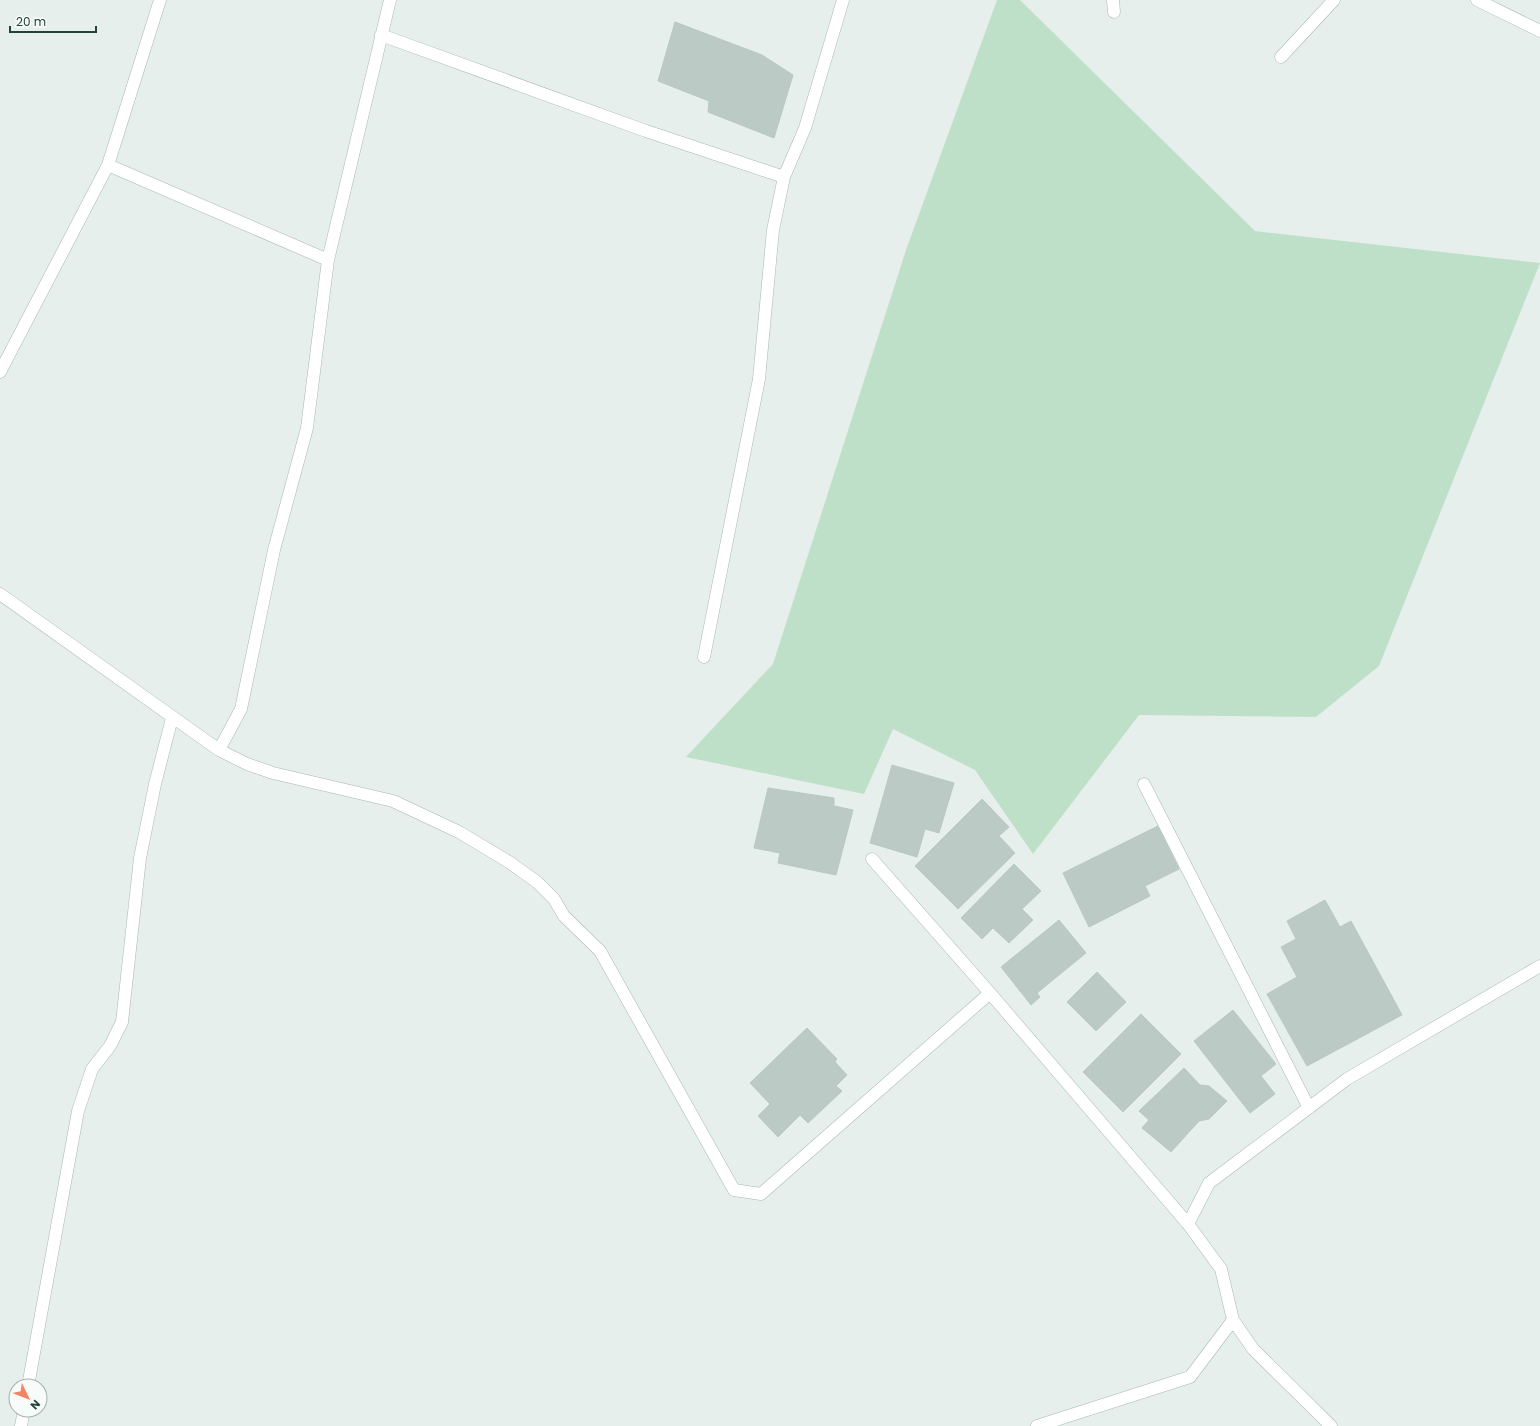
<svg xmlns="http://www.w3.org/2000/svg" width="1540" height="1426" viewBox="0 0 1540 1426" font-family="Poppins,sans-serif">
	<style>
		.green { fill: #bfe0c8 }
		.building { fill: #bbcac4; stroke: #b8c9c2 }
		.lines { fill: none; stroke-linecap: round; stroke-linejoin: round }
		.minor-casing { stroke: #a8b8b2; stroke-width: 13 }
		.minor { stroke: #fff; stroke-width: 12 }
	</style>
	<rect width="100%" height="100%" fill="#e6efeb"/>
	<path class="green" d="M997,0H1020L1255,231L1540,263L1379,666L1316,717L1139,715L1033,854L975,770L893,729L864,794L686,757L773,664L906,250Z"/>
	<path class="building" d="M675,22L762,55L793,75L774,138L708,112L709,101L658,81Z
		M892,765L954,783L939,833L925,829L917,857L870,843Z
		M768,788L834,798V806L853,810L836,875L778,863L780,853L754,848Z
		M982,799L1009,827L999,836L1015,853L958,909L915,866Z
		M1158,826L1179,869L1145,886L1150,896L1089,927L1063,873Z
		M1014,864L1041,891L1022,909L1033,920L1009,943L993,928L982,939L961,918Z
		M1325,900L1340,927L1351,921L1402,1015L1307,1066L1267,994L1297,977L1281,947L1296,939L1287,921Z
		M1059,920L1086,953L1037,993L1040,997L1031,1005L1001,967Z
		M1097,972L1126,1002L1096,1031L1067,1002Z
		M1233,1010L1276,1064L1261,1076L1275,1094L1250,1113L1194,1041Z
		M1141,1014L1181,1054L1123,1112L1083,1072Z
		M807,1028L837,1059L835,1062L847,1075L836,1086L842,1091L808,1123L800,1115L778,1137L758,1116L770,1104L750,1083Z
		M1184,1068L1200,1085L1209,1086L1227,1101L1209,1119L1199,1121L1171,1152L1142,1128L1149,1120L1139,1111Z"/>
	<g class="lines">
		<g class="minor-casing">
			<path id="minor" d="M1113,0L1114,12
				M1477,0L1540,31
				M381,35L646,131L784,177L805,128L843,0
				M1281,57L1334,0
				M108,165L328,260
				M0,372L108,165L160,0
				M0,594L219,750L241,709L274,550L307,428L328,260L390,0
				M704,657L759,379L773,230L784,177
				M219,750L247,764L273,773L393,801L459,832L509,862L537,882L554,899L564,916L600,951L734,1190L761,1194L990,993
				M1144,784L1309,1108
				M872,859L990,993L1188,1224L1221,1269L1233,1320L1190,1377L1037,1426
				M1188,1224L1209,1183L1347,1079L1540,966
				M1233,1320L1253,1349L1331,1426
				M28,1386L78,1111L92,1069L110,1046L122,1022L140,858L155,784L172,718
				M21,1426L24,1410"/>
		</g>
		<use href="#minor" class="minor"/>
	</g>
	<g transform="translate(28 1398) rotate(133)"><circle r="19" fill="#f7fbf9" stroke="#a3b1ad"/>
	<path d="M0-3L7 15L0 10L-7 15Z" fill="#f4845f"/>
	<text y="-6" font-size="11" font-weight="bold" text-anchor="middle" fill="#24423a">N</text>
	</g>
	<path d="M10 26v6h86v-6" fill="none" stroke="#24423a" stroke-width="2"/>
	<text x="16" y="26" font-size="12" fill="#24423a" stroke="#f7fbf9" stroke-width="3" paint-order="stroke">20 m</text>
</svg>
